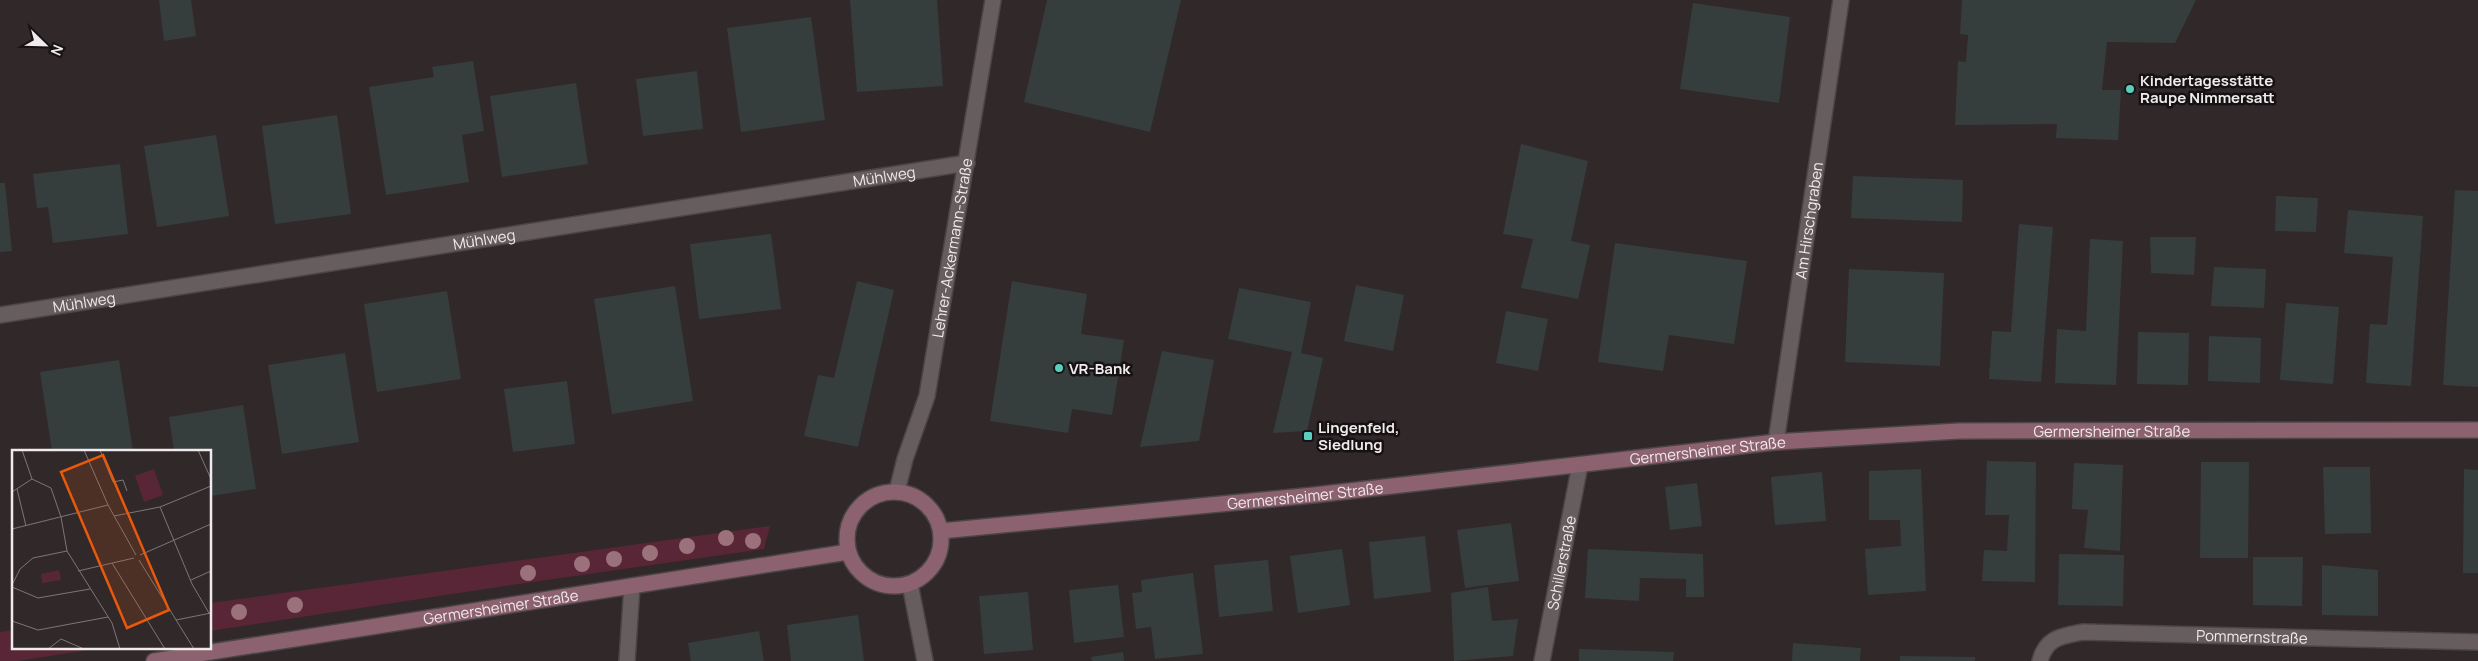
<svg xmlns="http://www.w3.org/2000/svg" width="2478" height="661" viewBox="0 0 2478 661" font-family="Manrope,sans-serif">
	<style>
		.green { fill: #582637 }
		.building { fill: #353e3d }
		.lines { fill: none; stroke-linecap: round; stroke-linejoin: round }
		.lane-casing { stroke: #4c4547; stroke-width: 18 }
		.street-casing { stroke: #4c4547; stroke-width: 18 }
		.secondary-casing { stroke: #4c4547; stroke-width: 18 }
		.lane { stroke: #675d5f; stroke-width: 15 }
		.street { stroke: #675d5f; stroke-width: 15 }
		.secondary { stroke: #8d6270; stroke-width: 15 }
		.tree { fill: #9b717c }
		.poi-dot { fill: #59cebf; stroke: #161213; stroke-width: 2 }
		.labels { text-anchor: middle; dominant-baseline: central; stroke-width: 5; stroke-linejoin: round; paint-order: stroke }
		.poi-label { font-size: 15px; font-weight: bold; fill: #f0eaec; stroke: #161213; text-anchor: start }
		.street-label { font-size: 15px; fill: #f0eaec; stroke: #161213 }
		.inset-road { fill: none; stroke: #7d7678; stroke-width: 1 }
		.view { fill: #e8590c; fill-opacity: 0.15; stroke: #e8590c; stroke-width: 2.5 }
		.inset-edge { fill: none; stroke: #f0eaec; stroke-width: 2.5 }
	</style>
	<rect width="100%" height="100%" fill="#31282a"/>
	<path class="green" d="M770,526L764,549L505,586L210,631V603Z
		M14,630V647H107L18,661H0V632Z"/>
	<path class="building" d="M159,0H191L196,36L164,41Z
		M850,0H937L943,86L857,92Z
		M1047,0H1181L1150,132L1024,102Z
		M1962,0H2196L2175,43L2107,42L2102,90H2121L2118,140L2056,138L2057,124L1955,125L1958,61L1966,62L1968,35L1960,34Z
		M1693,3L1790,17L1779,103L1680,89Z
		M811,17L825,120L741,132L727,28Z
		M473,61L484,131L462,135L469,182L386,195L369,87L434,77L432,67Z
		M697,71L703,129L643,136L636,79Z
		M576,83L588,164L502,177L490,96Z
		M337,115L351,214L275,224L262,126Z
		M216,135L229,216L157,227L144,146Z
		M1521,144L1588,161L1571,241L1590,245L1578,299L1521,288L1533,239L1503,234Z
		M120,164L128,234L53,243L48,207L37,208L33,174Z
		M1853,176L1963,180L1962,222L1851,218Z
		M0,183H5L12,251L0,252Z
		M2455,190L2478,191V387L2443,385Z
		M2276,196L2318,198L2316,232L2275,231Z
		M2348,210L2423,216L2411,386L2366,383L2370,324L2387,325L2393,257L2344,253Z
		M2019,224L2053,227L2041,382L1989,379L1992,331L2011,332Z
		M771,234L781,309L699,319L690,244Z
		M2150,237H2196L2194,275L2151,273Z
		M2090,239L2123,241L2116,385L2055,383L2057,329L2086,331Z
		M1615,243L1747,261L1734,344L1669,335L1663,371L1598,362Z
		M2214,267L2266,269L2264,308L2211,306Z
		M1849,269L1944,273L1940,366L1845,362Z
		M857,281L894,290L858,447L804,436L818,375L834,378Z
		M1012,281L1087,294L1081,334L1124,340L1112,415L1072,409L1068,433L990,421Z
		M1356,285L1404,295L1393,351L1344,341Z
		M675,286L693,401L612,414L594,299Z
		M1239,288L1311,302L1301,353L1323,358L1307,431L1273,433L1292,352L1228,339Z
		M447,291L461,379L377,392L364,304Z
		M2286,303L2339,307L2333,384L2280,380Z
		M1506,311L1548,319L1538,371L1496,363Z
		M2138,332L2189,333L2188,385L2137,384Z
		M2209,336L2261,338L2260,383L2208,381Z
		M1162,351L1214,360L1199,441L1140,447Z
		M345,353L359,442L282,454L268,365Z
		M119,360L133,451H52L40,372Z
		M567,381L575,444L513,452L504,389Z
		M243,405L256,489L210,496V451H174L169,417Z
		M1987,461L2036,462L2035,582L1982,581L1984,550L2007,551L2009,515H1985Z
		M2201,462H2249L2248,558H2200Z
		M2074,463L2123,465L2120,551L2084,548L2088,510L2072,509Z
		M2323,467H2370L2371,533L2325,534Z
		M1921,469L1926,591L1868,595L1865,549L1901,546L1900,520H1869V471Z
		M2464,469L2478,470V573H2463Z
		M1822,472L1826,521L1775,525L1771,477Z
		M1697,483L1702,526L1670,530L1665,487Z
		M1511,523L1519,581L1465,588L1457,530Z
		M1425,536L1431,592L1374,599L1369,542Z
		M1342,549L1350,605L1298,613L1290,556Z
		M1588,549L1703,554L1704,597H1686V579L1640,578L1639,601L1585,598Z
		M2059,554L2124,555L2123,606L2058,605Z
		M2253,557H2303L2302,606L2253,605Z
		M1268,560L1273,611L1219,617L1214,565Z
		M2322,565L2378,570V616L2322,615Z
		M1193,573L1203,654L1155,659L1151,627L1136,629L1132,593L1142,592L1141,580Z
		M1118,585L1124,637L1074,643L1069,590Z
		M1488,587L1492,621L1518,619L1513,656L1454,661L1451,593Z
		M1028,592L1033,650L984,654L979,596Z
		M858,615L864,661H791L787,625Z
		M759,631L764,661H691L688,643Z
		M1793,643L1861,648L1860,661H1792Z
		M1579,649L1674,652L1673,661H1579Z
		M1123,652L1124,661H1092L1091,657Z
		M1900,656L1975,657V661H1900Z"/>
	<g class="lines">
		<g class="lane-casing">
			<path id="lane" d="M627,661L632,586"/>
		</g>
		<g class="street-casing">
			<g id="street">
				<path id="s1" d="M0,315L967,163"/>
				<path id="s2" d="M1776,442L1841,0"/>
				<path id="s3" d="M897,491L905,459L927,396L993,0"/>
				<path d="M910,584L925,661"/>
				<path id="s4" d="M1542,661L1580,465"/>
				<path id="s5" d="M2040,661C2046,637 2062,636 2083,632L2478,642"/>
			</g>
		</g>
		<g class="secondary-casing">
			<g id="secondary">
				<circle cx="894" cy="539" r="47"/>
				<path id="s6" d="M941,531L1314,495L1776,442L1959,431L2478,430"/>
				<path id="s7" d="M154,661L848,552"/>
			</g>
		</g>
		<use href="#lane" class="lane"/>
		<use href="#street" class="street"/>
		<use href="#secondary" class="secondary"/>
	</g>
	<g class="tree">
		<circle cx="726" cy="538" r="8"/>
		<circle cx="753" cy="541" r="8"/>
		<circle cx="687" cy="546" r="8"/>
		<circle cx="650" cy="553" r="8"/>
		<circle cx="614" cy="559" r="8"/>
		<circle cx="582" cy="564" r="8"/>
		<circle cx="528" cy="573" r="8"/>
		<circle cx="295" cy="605" r="8"/>
		<circle cx="239" cy="612" r="8"/>
	</g>
	<g class="poi-dot">
		<circle cx="2130" cy="89" r="5"/>
		<circle cx="1059" cy="368" r="5"/>
		<rect x="1303" y="431" width="10" height="10" rx="2.5"/>
	</g>
	<g class="labels">
		<g class="poi-label">
			<text x="2140" y="80">Kindertagesstätte<tspan x="2140" dy="17">Raupe Nimmersatt</tspan></text>
			<text x="1069" y="368">VR-Bank</text>
			<text x="1318" y="427">Lingenfeld,<tspan x="1318" dy="17">Siedlung</tspan></text>
		</g>
		<g class="street-label">
			<text stroke="none"><textPath href="#s1" startOffset="895">Mühlweg</textPath></text>
			<text stroke="none"><textPath href="#s2" startOffset="224">Am Hirschgraben</textPath></text>
			<text stroke="none"><textPath href="#s1" startOffset="490">Mühlweg</textPath></text>
			<text stroke="none"><textPath href="#s3" startOffset="250">Lehrer-Ackermann-Straße</textPath></text>
			<text stroke="none"><textPath href="#s1" startOffset="85">Mühlweg</textPath></text>
			<text stroke="none"><textPath href="#s6" startOffset="1176">Germersheimer Straße</textPath></text>
			<text stroke="none"><textPath href="#s6" startOffset="771">Germersheimer Straße</textPath></text>
			<text stroke="none"><textPath href="#s6" startOffset="366">Germersheimer Straße</textPath></text>
			<text stroke="none"><textPath href="#s4" startOffset="100">Schillerstraße</textPath></text>
			<text stroke="none"><textPath href="#s7" startOffset="351">Germersheimer Straße</textPath></text>
			<text stroke="none"><textPath href="#s5" startOffset="225">Pommernstraße</textPath></text>
		</g>
	</g>
	<g transform="translate(12 450)">
		<rect width="199" height="199" fill="#31282a"/>
		<path d="M142,19L151,45L132,52L123,26ZM47,120L49,130L30,133L29,124Z" fill="#582637"/>
		<path class="inset-road" d="M10,0L20,29L39,38L49,67L55,101L100,173L108,199M72,0L96,55L124,105M88,0L101,32L111,30L115,41M186,0L199,29M5,39L14,76M0,42L20,29M148,57L180,134L197,163M102,66L148,57L199,36M0,79L96,55M128,105L199,74M127,110L182,199M100,113L153,199M66,121L122,108M179,130L199,121M0,135L8,119L21,108L55,101M0,137L26,148L78,139M164,170L199,163M0,171L26,180L96,167M49,189L72,199M36,199L49,189"/>
		<path class="view" d="M91,5L157,160L115,178L49,22Z"/>
		<rect width="199" height="199" class="inset-edge"/>
	</g>
	<g transform="translate(45 45) rotate(113)" stroke="#161213" stroke-width="4" paint-order="stroke">
	<path d="M0-4L9 19L0 12L-9 19Z" fill="#f0eaec"/>
	<text y="-8" font-size="14" font-weight="bold" text-anchor="middle" fill="#f0eaec">N</text>
	</g>
</svg>
